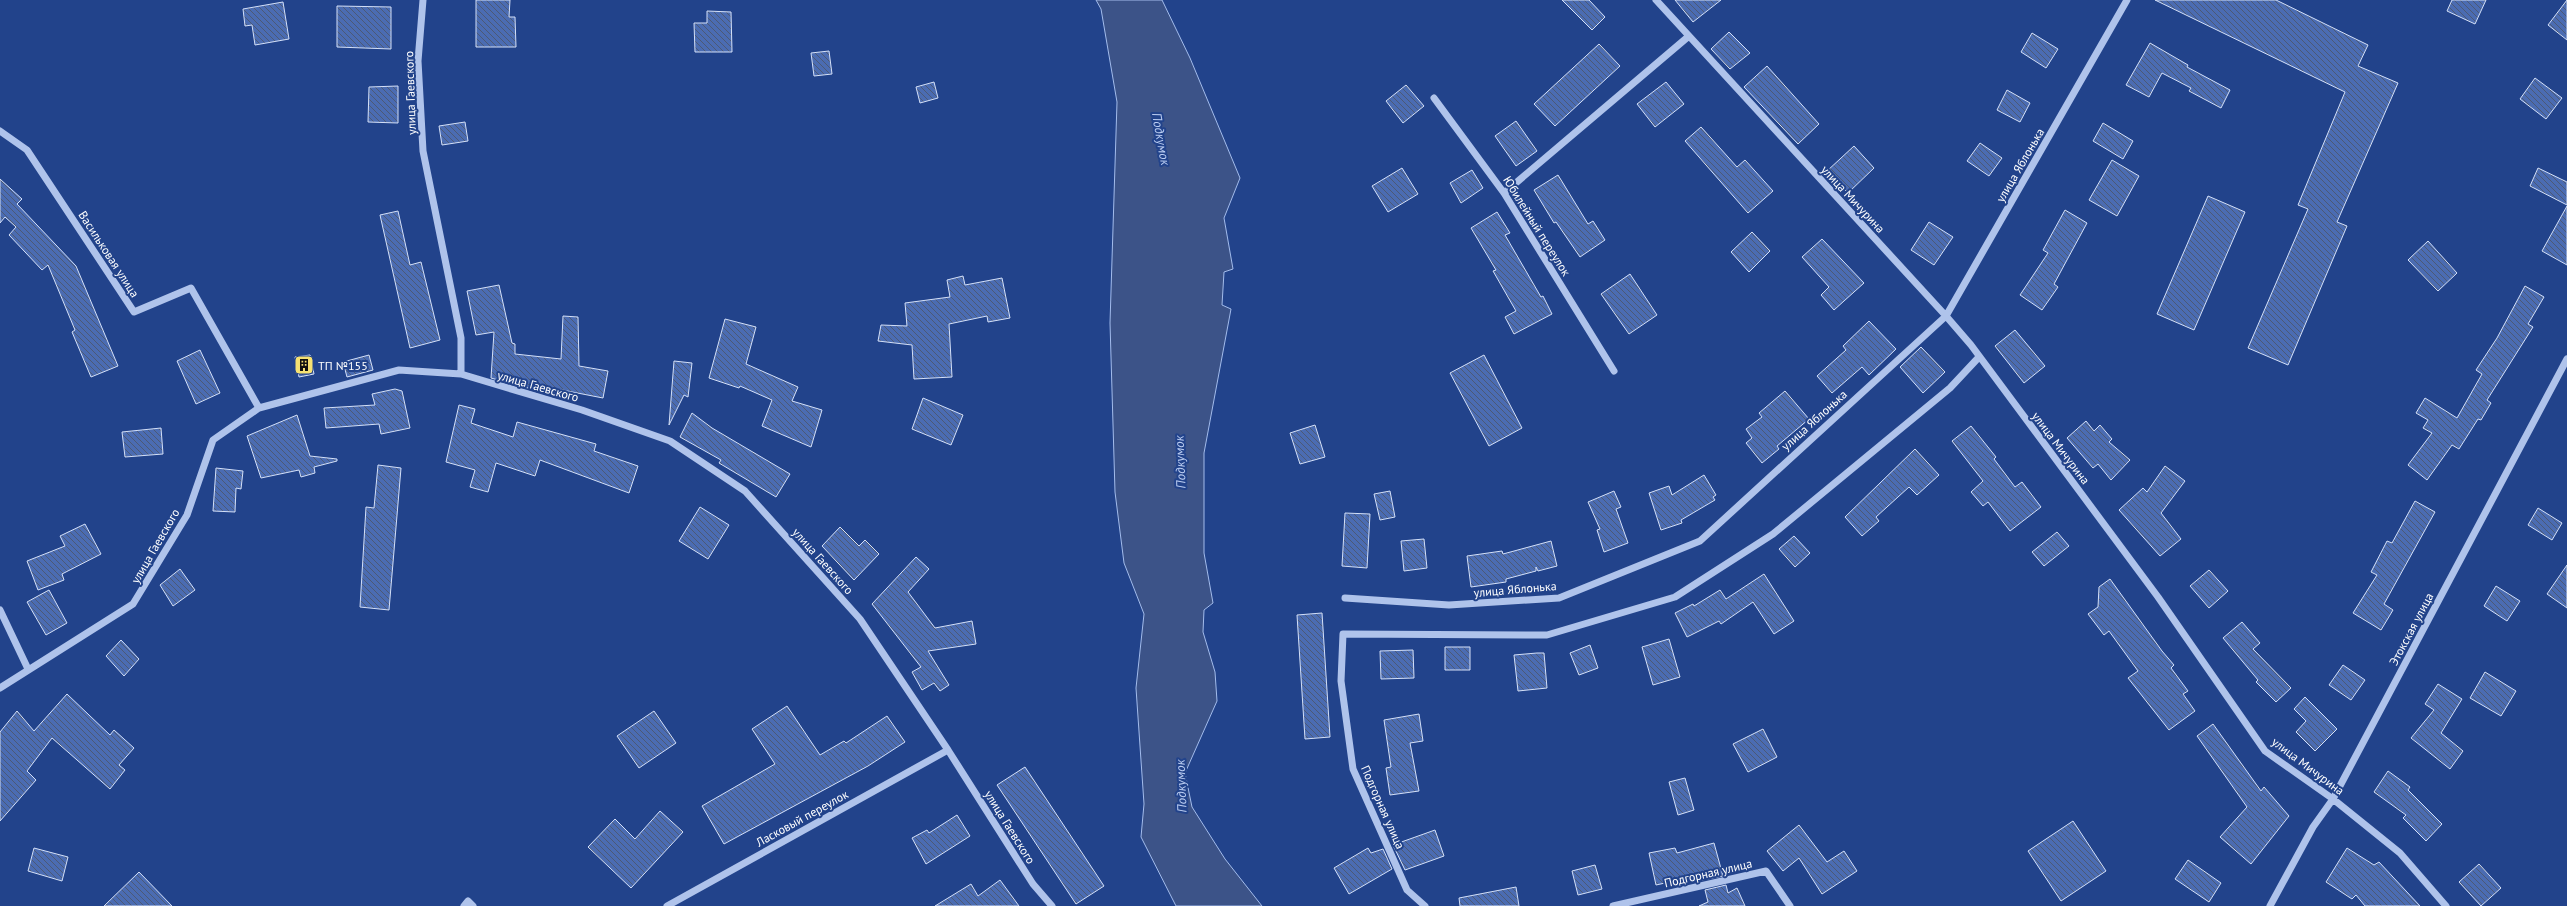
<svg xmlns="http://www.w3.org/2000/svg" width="2567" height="906" viewBox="0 0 2567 906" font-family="'PT Sans',sans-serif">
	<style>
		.water { fill: #3c5388; stroke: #a3bcec }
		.building { fill: url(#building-back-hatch); stroke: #d4e0f8 }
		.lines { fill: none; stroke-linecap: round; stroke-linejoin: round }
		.minor { stroke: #afc3eb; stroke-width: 7 }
		.labels { text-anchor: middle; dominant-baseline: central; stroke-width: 4; stroke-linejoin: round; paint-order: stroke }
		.street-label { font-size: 12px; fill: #fff; stroke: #22438b }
		.poi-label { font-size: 12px; fill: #fff; stroke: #22438b; text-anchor: start }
		.water-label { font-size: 13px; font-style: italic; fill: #bbcdf2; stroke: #22438b }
	</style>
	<defs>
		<pattern id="building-back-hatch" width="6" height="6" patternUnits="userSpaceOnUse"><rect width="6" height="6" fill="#4b6cb2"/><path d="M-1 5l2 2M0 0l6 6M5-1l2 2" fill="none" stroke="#4c5975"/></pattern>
	</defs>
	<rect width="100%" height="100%" fill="#22438b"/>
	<path class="water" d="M1096,0H1162L1190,58L1240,178L1224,218L1233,269L1224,272L1222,305L1231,309L1204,453V553L1213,603L1204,610L1203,632L1215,672L1217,701L1185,773L1192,807L1225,859L1262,906H1176L1141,837L1144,804L1136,688L1144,614L1124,563L1115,492L1110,323L1117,102L1101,9Z"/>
	<path class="building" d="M476,0H510L509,17H515L516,47H476Z
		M1562,0H1589L1605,17L1592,30Z
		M1675,0H1721L1693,22Z
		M2155,0H2276L2368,45L2358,66L2398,83L2337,222L2347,226L2288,365L2248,348L2308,209L2298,205L2345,92Z
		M2452,0H2486L2475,24L2447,11Z
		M2567,0V40L2548,25Z
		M283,2L289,39L255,45L252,25L245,26L243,9Z
		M337,6L391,7V49L337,47Z
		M707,11L731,12L732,52H695L694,23H707Z
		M1729,32L1750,53L1730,69L1711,49Z
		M2032,33L2058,49L2046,68L2021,52Z
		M2150,43L2188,65L2187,67L2230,90L2221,108L2189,91L2191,88L2162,73L2149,97L2126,85Z
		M1599,44L1620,66L1555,126L1534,104Z
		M829,51L832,74L814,76L811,53Z
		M1767,66L1819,124L1798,144L1744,87Z
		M2535,78L2562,98L2546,119L2520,99Z
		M934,82L938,98L920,103L916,87Z
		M1666,82L1684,104L1655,127L1637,104Z
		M1406,85L1424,106L1403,123L1386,101Z
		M398,86V123L368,122L369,87Z
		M2007,90L2030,103L2020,122L1997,110Z
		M1516,121L1537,151L1516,166L1495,136Z
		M465,122L468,141L442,145L439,126Z
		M2103,123L2133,141L2123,159L2093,141Z
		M1701,127L1737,167L1745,160L1773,191L1748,213L1685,141Z
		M1980,143L2002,158L1989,176L1967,161Z
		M1854,146L1874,168L1848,193L1827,171Z
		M2112,160L2139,176L2117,216L2089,200Z
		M1402,168L1418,194L1388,212L1372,186Z
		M2538,168L2567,182V205L2530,186Z
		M1472,170L1483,188L1461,203L1450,183Z
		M1558,175L1588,224L1593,221L1605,240L1580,257L1556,222L1554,223L1534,190Z
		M0,179L22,199L17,204L76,266L118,366L91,377L72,332L75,330L48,265L42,270L9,235L16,227L5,217L0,223Z
		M2208,196L2245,212L2194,330L2157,314Z
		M2567,206V265L2542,251Z
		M2065,210L2087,223L2054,284L2058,287L2042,310L2020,295L2048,253L2043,250Z
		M398,211L410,265L421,262L440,340L410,348L380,215Z
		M1497,212L1510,233L1505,235L1541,297L1543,296L1552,314L1514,334L1505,317L1516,311L1493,271L1496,270L1471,228Z
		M1929,222L1953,237L1934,265L1911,250Z
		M1752,232L1770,251L1749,272L1731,252Z
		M1822,239L1864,283L1834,310L1821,295L1829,287L1802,257Z
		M2428,241L2457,273L2438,291L2408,260Z
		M1630,274L1657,315L1629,334L1601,294Z
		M963,276L965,285L1002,278L1010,318L988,322L987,316L949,324L952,377L914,379L912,345L878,341L881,325L907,326L905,303L950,297L947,280Z
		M499,285L512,343L515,344V354L561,359L563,316L578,317L579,366L608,371L603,398L557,389V393L523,387L491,378L494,332L476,335L467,291Z
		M2525,286L2544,297L2528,324L2533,327L2487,400L2491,403L2481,420L2478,419L2459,449L2452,445L2427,480L2408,465L2432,433L2423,428L2428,420L2416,413L2425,398L2457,418L2482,374L2476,370L2497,338Z
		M725,319L756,327L746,364L798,387L792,401L822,410L811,447L762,426L772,400L740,386L739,388L709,378Z
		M1869,321L1896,349L1869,375L1862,367L1832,393L1817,376L1846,350L1843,346Z
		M2015,330L2045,366L2024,383L1995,346Z
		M1921,347L1945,372L1923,393L1900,367Z
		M200,350L220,393L196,404L177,361Z
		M310,355L314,374L299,377L295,357Z
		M369,355L373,370L347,377L343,362Z
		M1484,355L1522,428L1489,446L1450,373Z
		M674,361L692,363L688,397L684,395L669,425Z
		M395,389L402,391L410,428L381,434L379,424L326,428L324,408L375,405L372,394Z
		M1785,391L1809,419L1777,446L1779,449L1762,463L1746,443L1752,438L1746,429L1762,417L1759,413Z
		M923,398L963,415L951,445L912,429Z
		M459,405L475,409L471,423L513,437L517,422L596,444L594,451L638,466L629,493L540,460L535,476L496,463L488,492L470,487L475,470L446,462Z
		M692,413L712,428L790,474L776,497L719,463L721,460L680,437Z
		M297,415L310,456L337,459V461L314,467L315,473L301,477L299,470L261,478L247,436Z
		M2086,421L2094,431L2100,425L2112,439L2109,442L2130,460L2111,480L2098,464L2093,468L2067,438Z
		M1315,425L1325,457L1300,464L1290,433Z
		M1971,426L1996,457L1994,459L2015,487L2022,482L2041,507L2010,531L1988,502L1983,506L1971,492L1983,481L1952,441Z
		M161,428L163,454L125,457L122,432Z
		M1915,449L1939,475L1917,495L1909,487L1876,517L1879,521L1862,536L1845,517Z
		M378,465L401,468L389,610L360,607L366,507L374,508Z
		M2165,466L2185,481L2161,513L2181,539L2160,556L2119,510L2143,488L2147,492Z
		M216,468L243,471L241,489L236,488L235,512L213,511Z
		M1704,475L1716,495L1713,497L1715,500L1681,520L1682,523L1661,530L1649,493L1669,486L1672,495Z
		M1390,491L1395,517L1380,520L1374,494Z
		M1614,491L1621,507L1616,509L1628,543L1604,552L1597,530L1600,529L1588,502Z
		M2415,501L2435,512L2384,604L2393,610L2381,630L2353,613L2377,575L2371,572L2387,541L2392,543Z
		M700,507L729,525L708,559L679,541Z
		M2538,508L2562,523L2552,540L2528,525Z
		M1345,513L1370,514L1367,568L1342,566Z
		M85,524L101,554L62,574L64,580L38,590L27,561L65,546L60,536Z
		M840,527L859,546L865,540L879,554L854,580L822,546Z
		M2057,532L2069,546L2044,566L2032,552Z
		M1794,536L1810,553L1795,567L1779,549Z
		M1424,539L1427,568L1404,571L1401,541Z
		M1551,541L1557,566L1538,571L1536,567V571L1506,579V582L1471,587L1467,556L1502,551L1503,554Z
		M916,557L929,569L908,592L935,628L972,621L976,644L928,651L949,685L940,691L934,683L922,690L912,672L921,667L872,604Z
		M2567,565V608L2547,594Z
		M180,569L195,590L173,606L160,585Z
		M2209,570L2228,591L2209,608L2190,586Z
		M1764,574L1794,621L1774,634L1753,602L1721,624L1719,621L1687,637L1675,613L1693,604L1694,606L1720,590L1726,599Z
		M2110,579L2162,651L2174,665L2171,668L2188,691L2183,694L2195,711L2169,730L2128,678L2138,671L2109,631L2104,635L2088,614L2098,607L2099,587Z
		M2496,586L2520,601L2507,621L2484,606Z
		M49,590L67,623L46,635L27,602Z
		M1322,613L1330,737L1305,739L1297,615Z
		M2242,622L2260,643L2253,649L2291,688L2276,702L2256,682L2258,680L2223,638Z
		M1669,639L1680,677L1653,685L1642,647Z
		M121,640L139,659L124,676L106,656Z
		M1590,645L1598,668L1579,675L1570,653Z
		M1445,647H1470V670H1445Z
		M1413,650L1414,678L1381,679L1380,651Z
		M1537,653H1544L1547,688L1518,691L1514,655Z
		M2343,665L2365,680L2351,700L2329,685Z
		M2485,672L2516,691L2501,716L2470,698Z
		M2438,684L2462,699L2441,733L2463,751L2450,769L2411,738L2434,710L2425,704Z
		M67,694L110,735L114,730L134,748L119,765L125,770L110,789L52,738L27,771L36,780L0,821V732L17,711L34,731Z
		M2305,697L2337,729L2315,751L2296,732L2306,721L2294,709Z
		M787,706L820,755L844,741L846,743L887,716L905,742L868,766L724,844L702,806L775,764L752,729Z
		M654,711L676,743L639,768L617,736Z
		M1419,714L1423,741L1410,743L1419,791L1390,795L1386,768L1391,767L1384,720Z
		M2213,724L2261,791L2264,787L2289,816L2251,864L2220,837L2247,807L2197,736Z
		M1763,729L1777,757L1748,772L1733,744Z
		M1025,767L1104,886L1076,904L997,785Z
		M2388,771L2410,787L2408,790L2442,824L2426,841L2403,818L2406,815L2374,792Z
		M1685,778L1694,810L1678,815L1669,782Z
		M660,811L683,832L631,888L588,847L615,819L635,839Z
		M957,815L970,836L926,864L912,838L927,830L929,833Z
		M2073,821L2106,871L2061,901L2028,851Z
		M1799,825L1827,862L1844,851L1857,871L1822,894L1799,858L1783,871L1767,851Z
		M1435,830L1444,856L1405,870L1393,845Z
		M1714,843L1723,876L1702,880L1701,875L1656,885L1649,853L1675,848L1677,853Z
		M34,848L68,857L62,881L28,871Z
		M1368,848L1371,853L1383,849L1392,869L1349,894L1334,868Z
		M2347,848L2374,865L2379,862L2420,906H2365L2356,895L2352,899L2326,882Z
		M2188,860L2221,883L2209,902L2175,879Z
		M2479,864L2501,888L2481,906L2459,882Z
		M1595,865L1602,889L1578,895L1572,871Z
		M139,872L172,906H104Z
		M1000,880L1019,906H935L971,884L978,896Z
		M1726,885L1728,893L1737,888L1745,906H1699L1708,902L1705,890Z
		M1516,887L1519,906H1460L1459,898Z"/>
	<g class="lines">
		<path class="minor" d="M423,0L418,61L423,151L461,338V374
			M1656,0L1946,316L1971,345L2158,597L2265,751L2333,799L2400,853L2446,906
			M1434,98L1504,193L1614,371
			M0,131L27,150L134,312L191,288L259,408
			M1504,193L1689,36
			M1345,598L1449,605L1559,598L1700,541L1946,316L2127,0
			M0,610L28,669
			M0,688L133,604L187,515L213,440L259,408L399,370L461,374L582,410L670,441L745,491L860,619L948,750L1033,884L1052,906
			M464,906L468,901L473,906
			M667,906L948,750
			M1425,906L1407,890L1353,769L1341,681L1343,634L1547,635L1675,597L1773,534L1950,388L1979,357
			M1613,906L1766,871L1790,906
			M2270,906L2313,827L2333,799L2567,359"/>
	</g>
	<defs>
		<g id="building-square" transform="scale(1)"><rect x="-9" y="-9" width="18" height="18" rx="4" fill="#f6e172" stroke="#22438b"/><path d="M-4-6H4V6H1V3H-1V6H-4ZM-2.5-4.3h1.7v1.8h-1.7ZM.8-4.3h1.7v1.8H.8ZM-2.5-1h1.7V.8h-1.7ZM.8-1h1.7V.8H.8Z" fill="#111"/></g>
	</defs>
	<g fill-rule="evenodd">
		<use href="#building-square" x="304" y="365"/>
	</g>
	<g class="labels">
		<g class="street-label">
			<text transform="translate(410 93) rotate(-92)">улица Гаевского</text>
			<text transform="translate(2020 165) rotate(-60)">улица Яблонька</text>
			<text transform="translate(1853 199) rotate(47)">улица Мичурина</text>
			<text transform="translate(1537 226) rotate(58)">Юбилейный переулок</text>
			<text transform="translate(109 254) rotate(57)">Васильковая улица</text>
			<text transform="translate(538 386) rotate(16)">улица Гаевского</text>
			<text transform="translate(1814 420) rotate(-42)">улица Яблонька</text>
			<text transform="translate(2061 448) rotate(53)">улица Мичурина</text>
			<text transform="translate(155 546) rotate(-60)">улица Гаевского</text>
			<text transform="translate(823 561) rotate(48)">улица Гаевского</text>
			<text transform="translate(1515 589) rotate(-5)">улица Яблонька</text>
			<text transform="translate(2411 629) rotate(-62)">Этокская улица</text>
			<text transform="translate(2308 766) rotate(37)">улица Мичурина</text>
			<text transform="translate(1383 807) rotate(66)">Подгорная улица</text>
			<text transform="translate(802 818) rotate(-29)">Ласковый переулок</text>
			<text transform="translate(1010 827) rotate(58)">улица Гаевского</text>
			<text transform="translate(1708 873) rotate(-13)">Подгорная улица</text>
		</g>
		<g class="poi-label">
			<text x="318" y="365">ТП №155</text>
		</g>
		<g class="water-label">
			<text transform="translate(1161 139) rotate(80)">Подкумок</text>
			<text transform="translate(1180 462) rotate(-92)">Подкумок</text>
			<text transform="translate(1181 786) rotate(-92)">Подкумок</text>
		</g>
	</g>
</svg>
